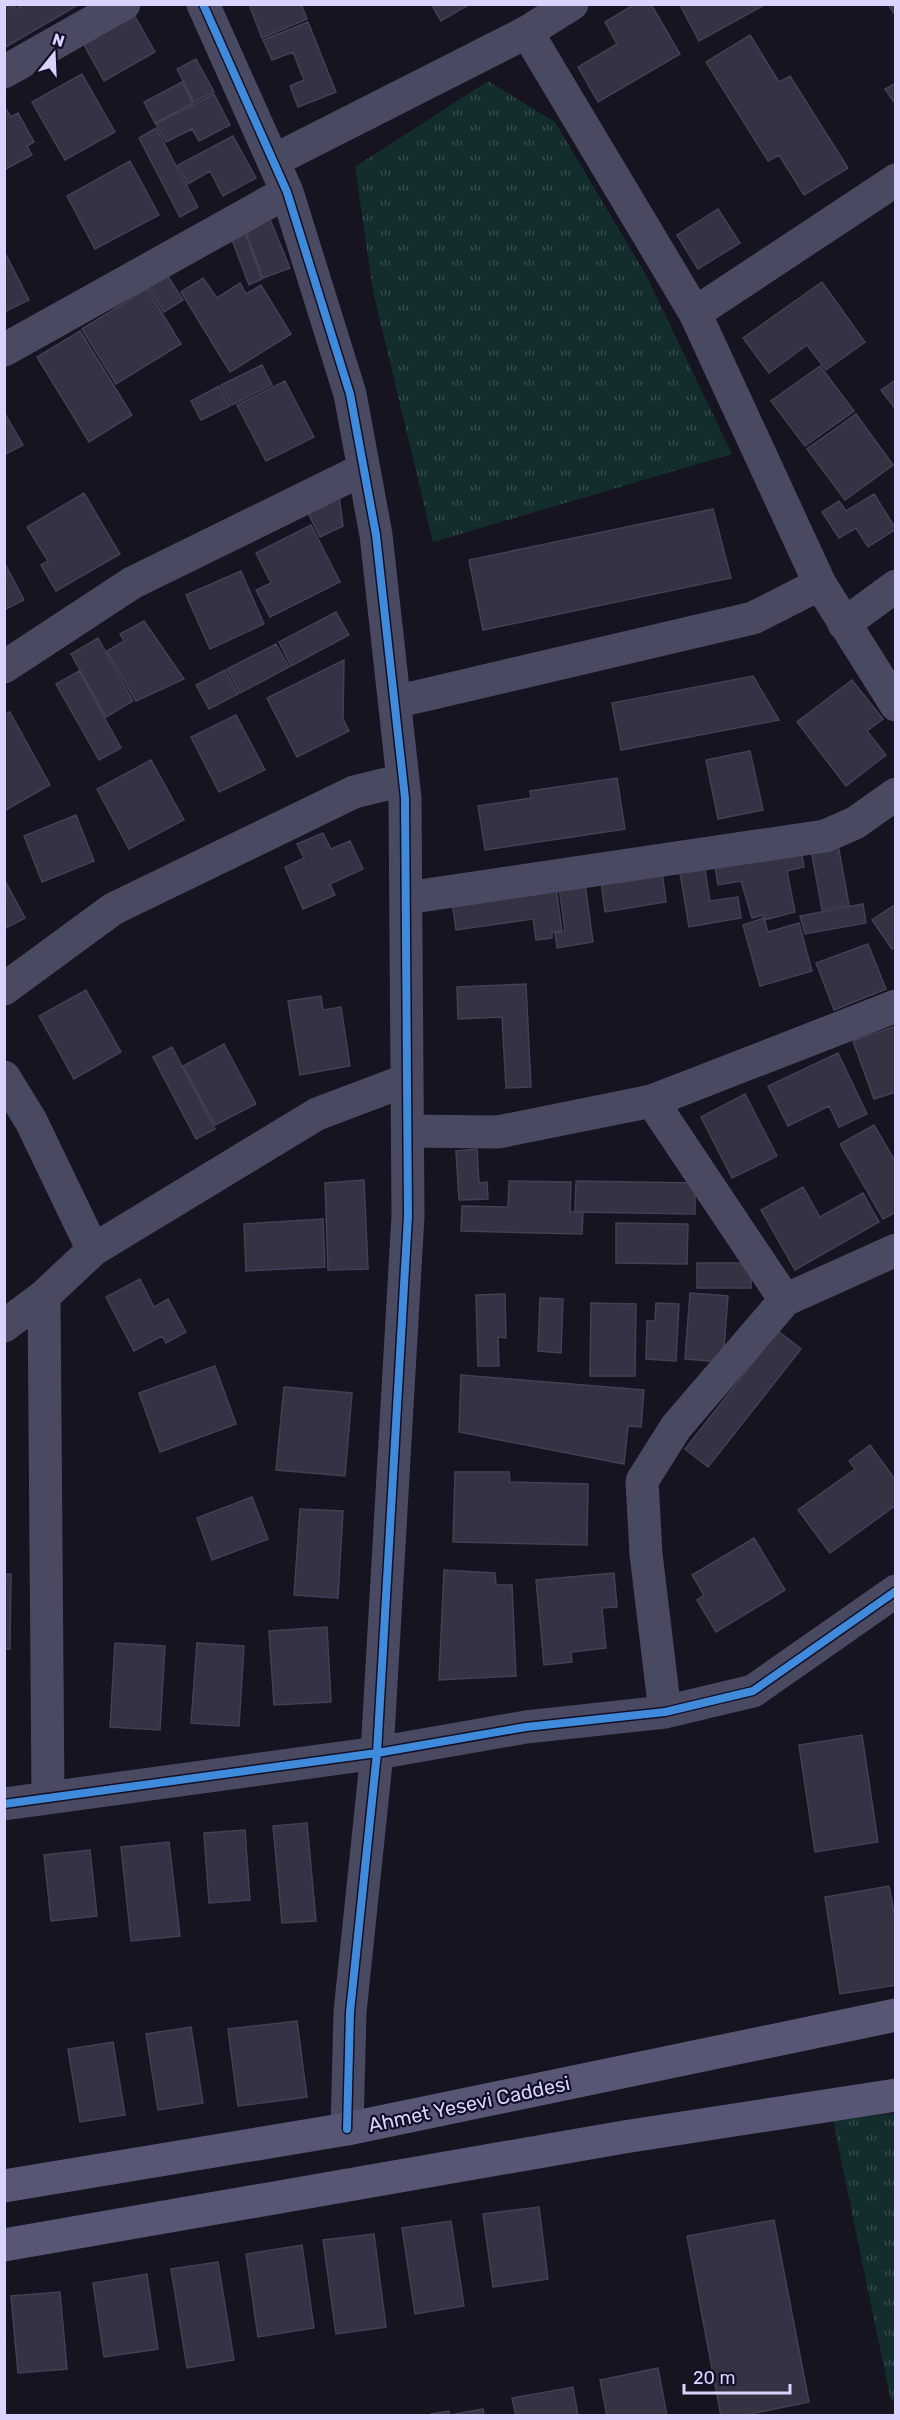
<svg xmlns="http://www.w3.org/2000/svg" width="900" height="2420" viewBox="0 0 900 2420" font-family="Rubik,sans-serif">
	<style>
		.park { fill: url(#park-tufts) }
		.building { fill: #343243; stroke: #433f54; stroke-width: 1.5 }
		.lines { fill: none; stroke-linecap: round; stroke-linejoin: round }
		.minor { stroke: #4a4962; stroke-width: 33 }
		.secondary { stroke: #575674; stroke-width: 33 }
		.cycleway-casing { stroke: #130f26; stroke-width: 11 }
		.cycleway { stroke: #408adc; stroke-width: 8 }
		.labels { text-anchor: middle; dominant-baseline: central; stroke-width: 4.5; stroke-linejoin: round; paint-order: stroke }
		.street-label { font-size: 20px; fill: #d9d4ff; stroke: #130f26 }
	</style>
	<defs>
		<pattern id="park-tufts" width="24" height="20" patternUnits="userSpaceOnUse" patternTransform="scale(1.5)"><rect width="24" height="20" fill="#132c2d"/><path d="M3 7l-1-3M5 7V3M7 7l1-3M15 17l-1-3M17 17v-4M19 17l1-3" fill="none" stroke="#354a4c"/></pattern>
	</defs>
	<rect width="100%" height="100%" fill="#161421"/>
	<path class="park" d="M488,81L555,122L646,275L732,454L433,542L373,291L355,167Z
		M895,2113L896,2400L891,2401L833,2121Z"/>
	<path class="building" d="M4,4H14L16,9L24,4L78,5L4,48Z
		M249,4H301L307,19L262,38Z
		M431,4H470L441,21Z
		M635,4H651L680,54L598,102L578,67L617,44L605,22Z
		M685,4H766L699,41L681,7Z
		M888,4H896V17Z
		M133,13L155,52L104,81L82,41Z
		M308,22L336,92L298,107L290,86L304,80L293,52L272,60L263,40Z
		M750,35L779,82L790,76L848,168L804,195L779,155L768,161L706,62Z
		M196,59L214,92L194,102L177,69Z
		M82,74L115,132L65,160L32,102Z
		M182,82L193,103L155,123L144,102Z
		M896,83V105L885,89Z
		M214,94L230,125L199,141L192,129L166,142L156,124Z
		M4,106L11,117L18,113L34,142L27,146L32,155L4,170Z
		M156,128L198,207L180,217L139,138Z
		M233,136L256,178L223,196L210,171L188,184L178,165Z
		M130,161L159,215L95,249L67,196Z
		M718,209L740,243L698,269L677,235Z
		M269,217L290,268L263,278L244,227Z
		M243,227L262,279L249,285L229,232Z
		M4,251L29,300L4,312Z
		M167,275L183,300L164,312L148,287Z
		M203,278L217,298L240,283L246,294L261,285L291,334L230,372L181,292Z
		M822,282L865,342L826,370L807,345L769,373L743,338Z
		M147,289L181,344L116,384L82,329Z
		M80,331L132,415L89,442L37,357Z
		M262,365L272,385L232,405L221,385Z
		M820,366L854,411L805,446L771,401Z
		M896,380V410L881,390Z
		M285,381L314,437L266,461L237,405Z
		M219,386L230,406L201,420L191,401Z
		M4,412L23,445L4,455Z
		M856,414L893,465L845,500L807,449Z
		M84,493L120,554L56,591L41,565L48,561L27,527Z
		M874,494L896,529L868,547L856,528L839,538L822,512L839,501L846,511Z
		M339,496L343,526L320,537L307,511Z
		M713,509L731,578L483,630L469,560Z
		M311,525L340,582L270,617L256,590L271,583L256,553Z
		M4,562L24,600L4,610Z
		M241,571L264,624L210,649L186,595Z
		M336,612L349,635L291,666L279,642Z
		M144,621L184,679L136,701L107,651L124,641L120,634Z
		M98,638L133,701L106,717L71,654Z
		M276,644L289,667L240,693L227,669Z
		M344,660L343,719L349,731L297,757L267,698Z
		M225,670L238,694L209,709L196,685Z
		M79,671L121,748L99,760L56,684Z
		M753,676L779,720L621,750L612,703Z
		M852,680L883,719L867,731L886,755L846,786L797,722Z
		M10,712L50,785L4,811V715Z
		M236,715L265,770L219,792L191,737Z
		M750,751L763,810L718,819L706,760Z
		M151,760L184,820L129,849L97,789Z
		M617,778L625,829L485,850L478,806L531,798L530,791Z
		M76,815L94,861L42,882L24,836Z
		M323,833L331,849L350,841L363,869L330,884L335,895L303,909L285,867L304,858L297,844Z
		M837,839L849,905L822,910L810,844Z
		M800,844L804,867L787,871L795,912L764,920L763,915L752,918L741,881L718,885L714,860Z
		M704,864L710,901L738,897L741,918L689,927L679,867Z
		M662,871L666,902L605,912L601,881Z
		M4,879L25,918L4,929Z
		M585,884L593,942L557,948L555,933L565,931L559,887Z
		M556,887L562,931L552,932V938L536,940L533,919L456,930L452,901Z
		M863,904L866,923L805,934L800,916Z
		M896,904V947L892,949L872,920Z
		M764,918L768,932L799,923L812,971L760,986L743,925Z
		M868,944L886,989L834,1010L816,963Z
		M526,984L531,1087L506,1088L502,1017L458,1019L457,987Z
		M86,990L121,1052L74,1079L39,1016Z
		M321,996L323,1010L341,1007L350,1066L300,1075L288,1001Z
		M896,1026V1092L874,1099L853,1041Z
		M224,1044L256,1104L215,1125L183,1066Z
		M172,1047L215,1129L196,1139L153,1057Z
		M838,1053L867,1114L839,1127L829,1106L788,1126L768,1086Z
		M745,1094L777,1156L732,1178L701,1117Z
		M874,1125L896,1163V1212L883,1219L840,1144Z
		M477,1149L479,1183L487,1182L488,1199L459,1200L456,1151Z
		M364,1180L368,1269L328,1270L325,1183Z
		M509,1181L571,1182L570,1212H583L582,1234L461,1231L462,1206L508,1207Z
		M576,1181L695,1183V1214L575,1212Z
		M803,1187L820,1217L863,1193L879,1222L795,1270L761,1210Z
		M323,1219L325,1267L246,1271L244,1224Z
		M616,1223L688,1224L687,1264L616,1263Z
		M697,1263H752L751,1288H697Z
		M140,1279L154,1307L168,1299L186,1332L166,1343L162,1336L134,1351L106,1297Z
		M690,1293L728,1296L723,1362L685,1359Z
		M505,1294L506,1338L498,1337L499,1366H478L476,1295Z
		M540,1298L563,1299L561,1353L538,1351Z
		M591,1303L636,1304L635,1376H590Z
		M656,1303L679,1304L676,1361L646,1359L647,1321H655Z
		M778,1331L801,1349L708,1467L685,1449Z
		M215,1366L236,1424L160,1452L139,1393Z
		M461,1375L644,1390L641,1427L628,1426L624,1464L459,1432Z
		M284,1387L352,1393L345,1476L276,1470Z
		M870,1445L896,1481V1505L830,1553L798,1510L855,1469L849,1461Z
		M455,1472H509L510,1482L588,1484L587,1545L453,1542Z
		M252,1497L268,1539L212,1560L197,1518Z
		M300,1509L343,1511L338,1598L294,1595Z
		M754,1538L785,1590L716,1632L697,1600L704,1595L692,1575Z
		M444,1570L495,1573L496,1585H512L516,1676L439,1680Z
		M614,1573L617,1607L602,1608L606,1648L571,1652L572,1662L544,1665L536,1580Z
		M4,1574H11L10,1649H4Z
		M327,1627L331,1702L274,1705L269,1631Z
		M115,1643L165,1646L160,1730L110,1727Z
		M197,1643L244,1646L239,1726L191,1723Z
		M862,1735L878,1842L815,1852L799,1745Z
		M307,1823L316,1921L282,1923L273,1826Z
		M245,1830L250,1900L209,1903L204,1833Z
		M169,1842L180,1936L131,1941L121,1847Z
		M90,1850L97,1916L51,1921L44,1855Z
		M889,1886L896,1923V1985L840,1994L825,1897Z
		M297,2021L307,2097L238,2106L228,2029Z
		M191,2027L203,2103L158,2110L146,2034Z
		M113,2042L125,2115L80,2122L68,2049Z
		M539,2207L548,2279L493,2287L483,2214Z
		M774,2220L809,2402L741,2416H721L687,2236Z
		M451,2221L464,2306L415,2314L402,2228Z
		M374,2234L386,2327L336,2334L323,2240Z
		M302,2245L314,2328L258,2337L246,2254Z
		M218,2262L234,2360L187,2368L171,2269Z
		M147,2274L158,2349L104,2357L93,2283Z
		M60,2292L67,2369L18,2373L11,2296Z
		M658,2368L667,2416H607L600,2380Z
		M573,2387L578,2416H516L512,2398Z
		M483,2409L484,2416H431V2414L449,2411L450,2415Z"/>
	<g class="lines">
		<path class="minor" d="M203,4L287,192L350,394L376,535L405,798L408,1216L377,1753L350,2012L347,2129
			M527,32L695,313L820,584L896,705
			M4,72L124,4
			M273,161L527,32L572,4
			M695,313L896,180
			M4,350L287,192
			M844,624L896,586
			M4,667L132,583L364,469
			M395,702L753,618L820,584
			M406,898L825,836L855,823L896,794
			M4,989L113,909L354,792L403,780
			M4,1077L31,1121L93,1250
			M652,1101L785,1300L676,1427L642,1481L646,1554L665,1712
			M408,1131L498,1132L652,1101L896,1006
			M44,1296L48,1797
			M785,1300L896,1250
			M4,1326L44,1296L93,1250L317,1114L407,1080
			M4,1804L377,1753L526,1727L665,1712L753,1691L896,1591"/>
		<path class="secondary" d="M4,2186L347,2129L896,2015
			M4,2245L624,2137L896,2095"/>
		<g class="cycleway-casing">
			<path id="cycleway" d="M203,4L287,192L350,394L376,535L405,798L408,1216L377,1753L350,2012L347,2129
				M4,1804L377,1753L526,1727L665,1712L753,1691L896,1591"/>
		</g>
		<use href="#cycleway" class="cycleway"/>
	</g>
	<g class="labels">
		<g class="street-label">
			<text transform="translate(469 2104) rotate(-12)">Ahmet Yesevi Caddesi</text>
		</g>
	</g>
	<rect width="900" height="2420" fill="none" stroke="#d9d4ff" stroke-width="12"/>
	<g transform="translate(54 54) rotate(18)" stroke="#130f26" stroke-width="4.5" paint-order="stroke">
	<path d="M0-4.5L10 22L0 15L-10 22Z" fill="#d9d4ff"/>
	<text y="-9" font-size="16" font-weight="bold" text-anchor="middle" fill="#d9d4ff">N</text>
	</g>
	<path d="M684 2384v9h106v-9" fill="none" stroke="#d9d4ff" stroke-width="3"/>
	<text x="693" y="2384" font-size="18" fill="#d9d4ff" stroke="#130f26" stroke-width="4.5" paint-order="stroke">20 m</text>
</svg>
